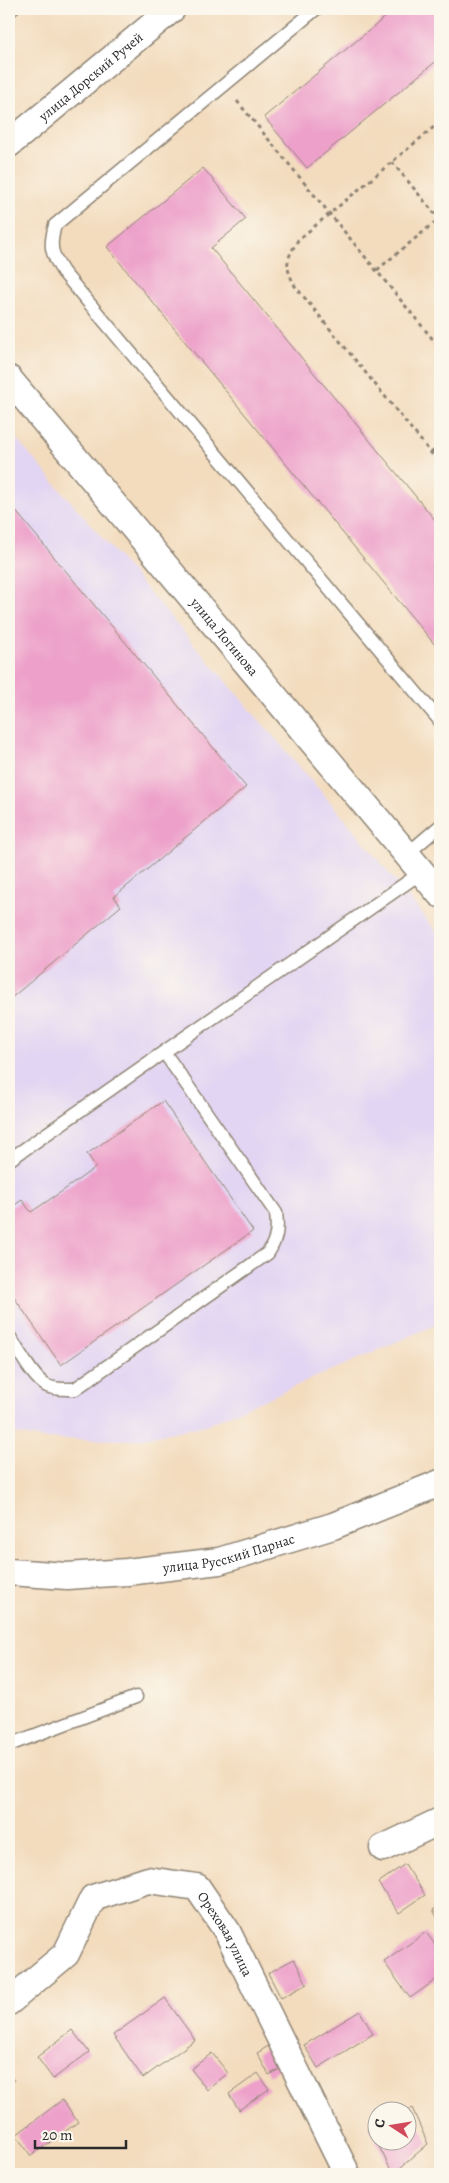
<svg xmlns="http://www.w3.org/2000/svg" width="449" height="2183" viewBox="0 0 449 2183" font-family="Alegreya,serif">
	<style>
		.built { fill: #e2d4f3 }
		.building { fill: #eda1ca }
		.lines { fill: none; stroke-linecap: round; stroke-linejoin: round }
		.lane-casing { stroke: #8f8474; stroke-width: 15 }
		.street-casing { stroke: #8f8474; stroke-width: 29 }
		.path { stroke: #8f8474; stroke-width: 3; stroke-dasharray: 4 4; stroke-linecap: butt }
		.lane { stroke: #fff; stroke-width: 12 }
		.street { stroke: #fff; stroke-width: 26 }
		.labels { text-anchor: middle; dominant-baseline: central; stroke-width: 4; stroke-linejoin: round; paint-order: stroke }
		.street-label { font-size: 14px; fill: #2b2b2b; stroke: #fbf7ec }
	</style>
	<rect width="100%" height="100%" fill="#fbf7ec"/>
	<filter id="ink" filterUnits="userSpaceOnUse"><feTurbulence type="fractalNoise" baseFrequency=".02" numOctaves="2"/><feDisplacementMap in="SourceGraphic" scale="10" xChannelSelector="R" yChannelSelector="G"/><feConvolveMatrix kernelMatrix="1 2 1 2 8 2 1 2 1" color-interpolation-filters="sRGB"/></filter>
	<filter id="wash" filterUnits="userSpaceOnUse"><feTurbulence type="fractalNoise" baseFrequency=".0096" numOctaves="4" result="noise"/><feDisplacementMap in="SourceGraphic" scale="20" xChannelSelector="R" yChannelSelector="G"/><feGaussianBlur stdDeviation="1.12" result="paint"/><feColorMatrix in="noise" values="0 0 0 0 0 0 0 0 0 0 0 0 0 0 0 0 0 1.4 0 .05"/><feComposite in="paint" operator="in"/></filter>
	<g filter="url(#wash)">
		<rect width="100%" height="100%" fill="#f3dcbe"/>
		<path class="built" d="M9,430L349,824L440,936V1323L206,1425L134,1440L42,1439L9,1432Z"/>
		<g id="blocks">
			<path class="building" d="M395,9H440V58L307,168L264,117Z
				M203,168L246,219L211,248L440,526V651L107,247Z
				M9,503L246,787L114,897L121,906L10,999Z
				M163,1101L253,1231L61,1365L9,1290V1209L22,1200L31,1212L64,1190L96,1167L87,1154Z
				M405,1864L425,1895L399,1913L378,1883Z
				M440,1906V1922L433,1910Z
				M426,1932L440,1952V1977L410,1998L384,1962Z
				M294,1959L307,1984L281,1998L268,1973Z
				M165,1998L195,2040L143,2078L113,2035Z
				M360,2011L373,2034L318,2068L304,2045Z
				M72,2030L89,2052L53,2079L37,2057Z
				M270,2045L283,2067L269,2075L257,2053Z
				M212,2053L228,2073L207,2090L191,2069Z
				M258,2073L269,2089L239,2110L229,2094Z
				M9,2074L14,2081L9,2085Z
				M62,2100L78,2122L31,2156L16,2135Z
				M412,2108L428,2144L393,2174L369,2127L376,2123V2140H406V2110Z"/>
		</g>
	</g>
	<g filter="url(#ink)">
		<use href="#blocks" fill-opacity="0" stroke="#8f8474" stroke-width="1"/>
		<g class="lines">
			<g class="lane-casing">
				<path id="lane" d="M316,9L55,225C49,247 51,253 63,272L440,721
					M9,12L12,9
					M407,854L440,826
					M9,1160L422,872
					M9,1336C18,1349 33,1379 47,1386C56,1390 65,1389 75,1389L268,1253C277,1239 278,1229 276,1213L164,1052
					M9,1745L136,1697"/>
			</g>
			<g class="street-casing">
				<g id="street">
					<path id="s1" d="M9,144L172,9"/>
					<path id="s2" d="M9,379L440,894"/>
					<path id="s3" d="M9,1572L67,1576L127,1572L219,1561L333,1526L440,1483"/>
					<path d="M383,1848L440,1821"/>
					<path id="s4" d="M9,2002L66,1954L93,1898L148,1880L197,1887L227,1931L347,2174"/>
				</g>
			</g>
			<path class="path" d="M237,101L440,348
				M440,122L298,240C286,260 284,265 295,286L440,464
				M392,162L440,220
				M377,270L440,218
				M431,453L440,446"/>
			<use href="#lane" class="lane"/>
			<use href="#street" class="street"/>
		</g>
	</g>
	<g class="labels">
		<g class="street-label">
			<text stroke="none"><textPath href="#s1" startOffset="106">улица Дорский Ручей</textPath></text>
			<text stroke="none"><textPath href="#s2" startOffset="336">улица Логинова</textPath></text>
			<text stroke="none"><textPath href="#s3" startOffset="222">улица Русский Парнас</textPath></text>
			<text stroke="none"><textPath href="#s4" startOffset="299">Ореховая улица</textPath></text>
		</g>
	</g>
	<rect width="449" height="2183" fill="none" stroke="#fbf7ec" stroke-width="30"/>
	<g transform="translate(392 2126) rotate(282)"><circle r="24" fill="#fbf7ec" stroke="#a8a59f"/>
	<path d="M0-4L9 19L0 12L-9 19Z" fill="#d1495b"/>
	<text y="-8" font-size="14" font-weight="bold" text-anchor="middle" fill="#2b2b2b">С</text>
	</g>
	<path d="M35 2140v8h91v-8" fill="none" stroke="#2b2b2b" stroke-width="2.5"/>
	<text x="42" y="2140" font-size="15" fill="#2b2b2b" stroke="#fbf7ec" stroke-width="4" paint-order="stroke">20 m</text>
</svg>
